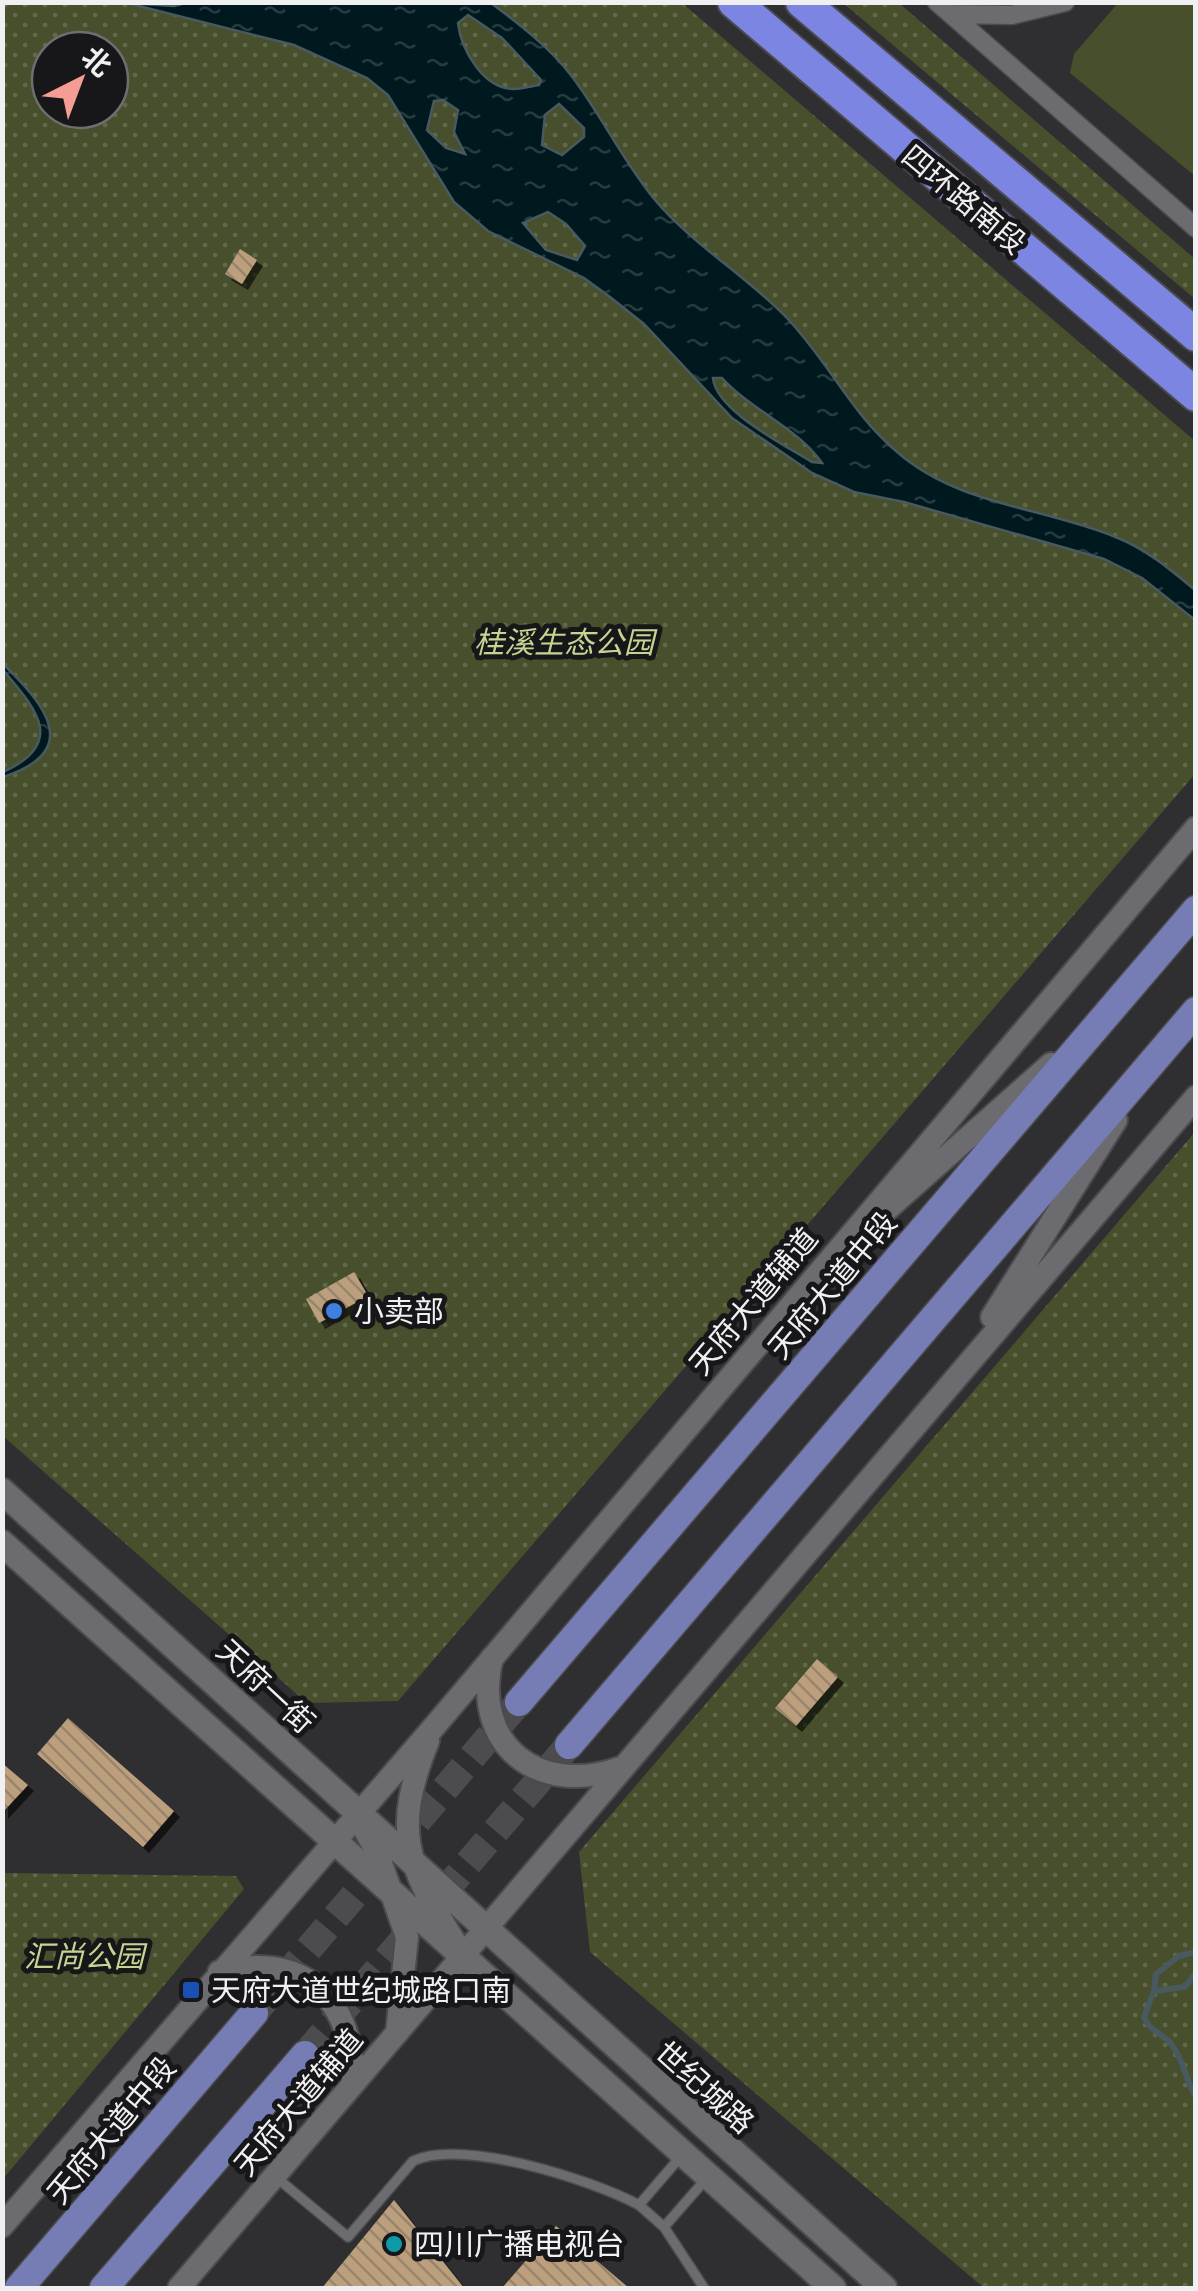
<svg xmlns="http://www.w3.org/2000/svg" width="1198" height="2291" viewBox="0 0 1198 2291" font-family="Lora,'Noto Sans SC',serif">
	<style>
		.grass { fill: #474f2c }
		.park { fill: url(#park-dots); fill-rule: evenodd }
		.water { fill: url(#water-ripples); stroke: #485a5f; stroke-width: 2.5; fill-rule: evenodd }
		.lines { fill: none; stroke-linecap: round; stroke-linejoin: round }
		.stream { stroke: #485a5f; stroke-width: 6 }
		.building { fill: url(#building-back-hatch); filter: url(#shadow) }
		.primary-tunnel { stroke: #4c4c4f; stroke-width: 28; stroke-dasharray: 28 14; stroke-linecap: butt }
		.service-casing { stroke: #4b4b4e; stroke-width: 12 }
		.minor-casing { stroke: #4b4b4e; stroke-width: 21 }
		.tertiary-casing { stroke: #4b4b4e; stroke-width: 26 }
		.secondary-casing { stroke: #4b4b4e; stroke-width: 29 }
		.primary-casing { stroke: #4b4b4e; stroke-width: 31 }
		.motorway-casing { stroke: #4b4b4e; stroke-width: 36 }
		.service { stroke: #6c6c70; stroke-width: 9 }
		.minor { stroke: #6c6c70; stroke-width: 18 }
		.tertiary { stroke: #6c6c70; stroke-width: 22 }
		.secondary { stroke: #6c6c70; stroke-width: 25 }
		.primary { stroke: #767cb4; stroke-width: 28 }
		.motorway { stroke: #7c86e2; stroke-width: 32 }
		.shop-dot { fill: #3f7fe0; stroke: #171719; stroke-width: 4 }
		.transit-dot { fill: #1a4fb4; stroke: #171719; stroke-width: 4 }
		.culture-dot { fill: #0f9aa8; stroke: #171719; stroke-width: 4 }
		.labels { text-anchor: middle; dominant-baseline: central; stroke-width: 10; stroke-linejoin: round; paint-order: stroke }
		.street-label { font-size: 30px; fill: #f0f0f3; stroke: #171719 }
		.park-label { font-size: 30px; font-style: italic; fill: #c4d492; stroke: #171719 }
		.poi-label { font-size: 30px; fill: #f0f0f3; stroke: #171719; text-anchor: start }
	</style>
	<defs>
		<pattern id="park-dots" width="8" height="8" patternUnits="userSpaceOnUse" patternTransform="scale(2.5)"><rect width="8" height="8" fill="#474f2c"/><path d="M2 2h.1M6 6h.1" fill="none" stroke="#62694b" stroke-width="1.8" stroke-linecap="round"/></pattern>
		<pattern id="water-ripples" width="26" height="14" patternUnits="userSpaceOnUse" patternTransform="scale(2.5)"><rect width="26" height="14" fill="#00191f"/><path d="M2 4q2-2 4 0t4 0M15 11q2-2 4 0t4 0" fill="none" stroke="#263b40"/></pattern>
		<pattern id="building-back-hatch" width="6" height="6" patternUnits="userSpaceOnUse" patternTransform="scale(2.5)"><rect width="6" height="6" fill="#bc9f7c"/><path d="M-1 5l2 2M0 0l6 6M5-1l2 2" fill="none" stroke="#99856d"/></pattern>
		<filter id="shadow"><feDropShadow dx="6" dy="6" stdDeviation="0" flood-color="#0009"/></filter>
	</defs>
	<rect width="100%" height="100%" fill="#2f2f32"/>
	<path class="grass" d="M1175,2L1195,3V176L1070,73L1074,54L1118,3Z"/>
	<path class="park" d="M3,3H682L1195,441V774L398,1701L307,1703L3,1436ZM50,50H110V110H50Z
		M843,3H899L1195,259V299Z
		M1195,1132V2288H984L590,1952L579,1852Z
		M3,1873L236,1876L244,1889L3,2179Z"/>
	<path class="water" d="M186,3H491C518,23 549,47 570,74C601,114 622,160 655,200C692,244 745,275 785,316C827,359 850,412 896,451C957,505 1041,507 1113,536C1145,548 1170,569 1195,590V620L1142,578L1104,559L904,502L854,492L812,473L732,418L644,324L610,297L584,278L488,231L454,202L388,95L367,78L294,45L127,3L174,6ZM468,15L502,38L541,80L539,85C531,86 522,89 514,89C483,89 461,49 458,23ZM443,100L458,110L454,132L465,154L446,148L427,130L434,101ZM559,104L584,128V137L562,155L542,145L545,115ZM548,212L566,224L585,246L577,260L546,250L523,223ZM713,378H722C751,410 798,428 822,463L812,462C785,445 716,411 713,378Z
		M2,663C45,704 84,751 3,777V772C67,743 36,709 3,670Z"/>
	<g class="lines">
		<path class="stream" d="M1196,1952L1179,1956L1156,1974L1154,1991L1185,1987L1196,1972
			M1154,1991L1144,2017C1149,2031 1164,2034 1172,2045C1185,2062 1185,2080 1196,2097"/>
	</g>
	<path class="building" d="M240,249L257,260L242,284L225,274Z
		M354,1272L368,1296L319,1323L306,1299Z
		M817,1659L838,1677L796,1726L775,1708Z
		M68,1718L174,1811L143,1847L37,1754Z
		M2,1763L28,1785L2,1813Z
		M394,2200L464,2288H322Z
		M556,2226L629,2288H502Z"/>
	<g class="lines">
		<path class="primary-tunnel" d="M254,2013L519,1702
			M305,2055L569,1745"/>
		<g class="service-casing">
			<path id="service" d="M277,2178L348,2237L413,2161C463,2138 592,2180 639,2205L682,2155
				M639,2205L664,2227
				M704,2288L664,2227L706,2179"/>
		</g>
		<g class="minor-casing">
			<path id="minor" d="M937,2L1196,228
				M952,14L1012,15L1065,2"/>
		</g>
		<g class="tertiary-casing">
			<path id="tertiary" d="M884,1212L1051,1064
				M992,1317L1116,1120
				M492,1658C471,1745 538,1797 620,1768
				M428,1741C392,1831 406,1864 456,1944
				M357,1816L377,1852L407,1937L397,2033
				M219,1972C306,1951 353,1999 353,2084
				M2,2226L433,1728L1196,828
				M179,2288L1196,1097"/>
		</g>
		<g class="secondary-casing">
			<path id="secondary" d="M2,1491L884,2288
				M2,1543L833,2288"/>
		</g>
		<g class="primary-casing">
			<path id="primary" d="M519,1702L1196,910
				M569,1745L1196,1011
				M19,2288L254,2013
				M104,2288L305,2055"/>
		</g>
		<g class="motorway-casing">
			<path id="motorway" d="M734,2L1196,395
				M802,2L1196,335"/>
		</g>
		<use href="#service" class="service"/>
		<use href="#minor" class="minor"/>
		<use href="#tertiary" class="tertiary"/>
		<use href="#secondary" class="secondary"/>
		<use href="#primary" class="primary"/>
		<use href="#motorway" class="motorway"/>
	</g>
	<circle class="shop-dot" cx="334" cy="1311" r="10"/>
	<rect class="transit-dot" x="181" y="1980" width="20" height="20" rx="5"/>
	<circle class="culture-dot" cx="394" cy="2244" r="10"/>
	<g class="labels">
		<g class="street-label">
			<text transform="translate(964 199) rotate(40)">四环路南段</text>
			<text transform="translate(832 1285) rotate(-50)">天府大道中段</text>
			<text transform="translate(753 1301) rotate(-50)">天府大道辅道</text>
			<text transform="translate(266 1686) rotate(43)">天府一街</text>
			<text transform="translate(705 2087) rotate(42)">世纪城路</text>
			<text transform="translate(298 2102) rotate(-50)">天府大道辅道</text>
			<text transform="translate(111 2130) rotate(-50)">天府大道中段</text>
		</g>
		<g class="park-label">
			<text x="564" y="642">桂溪生态公园</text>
			<text x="84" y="1956">汇尚公园</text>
		</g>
		<g class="poi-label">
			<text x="354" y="1311">小卖部</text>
			<text x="211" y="1990">天府大道世纪城路口南</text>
			<text x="414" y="2244">四川广播电视台</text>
		</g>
	</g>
	<rect width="1198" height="2291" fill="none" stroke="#f0f0f3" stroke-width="10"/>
	<g transform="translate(80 80) rotate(42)"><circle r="48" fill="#171719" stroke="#6e6e70" stroke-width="2.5"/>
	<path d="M0-8L18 38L0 25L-18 38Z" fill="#f59c95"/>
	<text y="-15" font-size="28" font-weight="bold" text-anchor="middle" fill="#f0f0f3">北</text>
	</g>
</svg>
